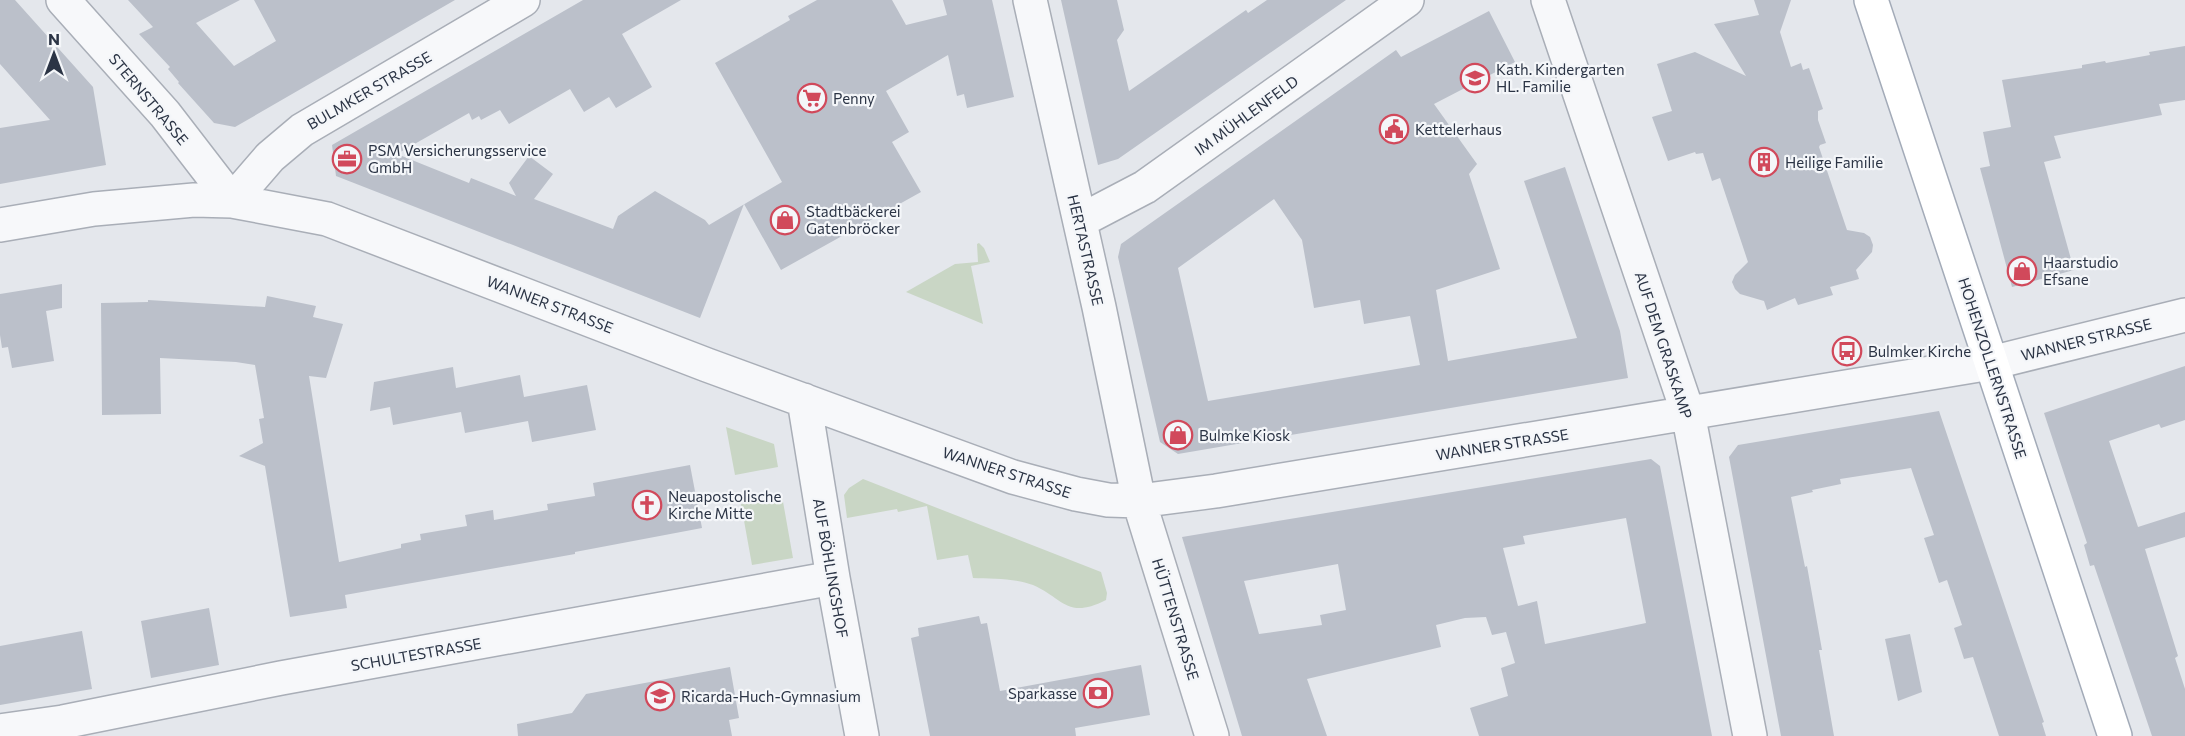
<svg xmlns="http://www.w3.org/2000/svg" width="2185" height="736" viewBox="0 0 2185 736" font-family="Commissioner,sans-serif">
	<style>
		.green { fill: #c9d6c5 }
		.building { fill: #bbc0ca; fill-rule: evenodd }
		.lines { fill: none; stroke-linecap: round; stroke-linejoin: round }
		.street-casing { stroke: #a9aeb7; stroke-width: 36 }
		.primary-casing { stroke: #a3abb8; stroke-width: 36 }
		.street { stroke: #f7f8fa; stroke-width: 33 }
		.primary { stroke: #fff; stroke-width: 33 }
		.labels { text-anchor: middle; dominant-baseline: central; stroke-width: 4.5; stroke-linejoin: round; paint-order: stroke }
		.poi-label { font-size: 15px; fill: #2b3445; stroke: #f4f6f9; text-anchor: start }
		.street-label { font-size: 15px; fill: #2b3445; stroke: #f4f6f9 }
	</style>
	<rect width="100%" height="100%" fill="#e4e7ec"/>
	<path class="green" d="M979,243L984,248L990,262L971,266L983,324L906,292L955,264L978,262L977,244Z
		M726,427L774,444L778,467L735,475Z
		M863,479L1101,572L1107,593L1106,600C1067,620 1063,598 1033,585C1015,578 992,579 973,578L968,555L937,560L927,506L898,512L897,509L847,518L844,495L849,488Z
		M782,496L793,558L752,565L741,504Z"/>
	<path class="building" d="M0,0H15L93,87L106,165L0,184V128L50,120L0,64Z
		M128,0H240L196,23L234,66L276,41L254,0H455L235,127L214,123L178,83L179,82L168,69L170,67L139,34L153,27Z
		M583,0H681L622,34L652,87L616,108L609,97L584,112L570,89L509,124L500,110L481,120L479,116L472,120L469,113L397,154L469,183L471,178L516,196L509,183L529,156L553,174L534,199L613,229L618,216L655,191L705,220L709,225L782,182L715,63L790,20L788,16L817,0H892L906,25L947,15L943,0H992L1014,97L967,108L964,94L957,96L948,55L886,91L909,132L892,142L921,192L781,270L744,204L700,318L336,176L332,145Z
		M1061,0H1117L1124,30L1117,40L1129,91L1246,10L1248,13L1267,0H1346L1118,159L1098,165Z
		M1754,0H1791L1780,32L1791,67L1801,63L1803,70L1809,68L1823,109L1818,111V120L1826,143L1820,145L1819,147L1847,230L1864,233L1870,237L1873,245L1872,252L1856,270L1859,279L1830,287L1833,295L1798,305L1795,298L1767,310L1764,301L1740,294L1735,289L1732,282L1735,275L1748,262L1720,178L1712,181L1703,153L1696,154L1695,152L1668,161L1652,117L1672,111L1657,64L1695,52L1746,76L1714,24L1759,15Z
		M1489,11L1515,62L1434,104L1477,164L1469,174L1500,269L1436,290L1448,361L1577,338L1524,181L1565,167L1620,331L1628,378L1178,454L1160,442L1118,257L1121,244L1396,50L1401,57ZM1274,199L1302,240L1314,308L1360,300L1364,324L1410,316L1420,365L1208,401L1178,268Z
		M2185,46V100L2159,104L2162,115L2054,136L2061,158L2044,162L2074,270L2012,287L1980,168L1990,166L1983,132L2011,127L2002,80L2082,68V65L2105,61L2106,63L2150,55L2149,52Z
		M62,284V308L46,311L54,361L12,368L8,347L2,348L0,335V294Z
		M267,296L316,306L313,317L343,324L326,378L309,376L339,562L401,548V544L421,540L420,534L467,526L465,515L493,510L494,520L548,510L547,504L595,496L593,483L690,465L702,528L575,552V554L345,595L347,608L290,617L265,466L239,456L263,443L259,419L264,418L255,365L236,362L160,358L161,414L102,415L101,303L148,302V300L265,307Z
		M2185,366V420L2161,428L2159,424L2109,441L2138,527L2185,512V537L2145,549L2178,656L2175,658L2185,689V736H2152L2094,565L2090,566L2084,545L2087,543L2044,413Z
		M453,367L456,388L520,375L524,397L587,385L596,430L532,442L528,421L465,433L461,412L393,425L390,407L370,411L374,382Z
		M1939,411L2044,722L2042,723L2046,736H1999L1973,657L1964,659L1954,628L1962,625L1947,580L1939,583L1924,538L1934,535L1911,468L1840,479L1841,484L1812,490L1813,492L1791,497L1805,567L1807,566L1822,650H1819L1834,736H1781L1729,457L1738,445Z
		M1651,459L1660,466L1712,736H1479L1470,708L1508,696L1501,668L1515,663L1506,632L1492,635L1486,617L1465,618L1436,625L1441,647L1307,679L1327,736H1242L1182,537ZM1626,518L1646,623L1545,644L1537,601L1518,606L1503,548L1525,544L1523,536ZM1338,564L1346,610L1320,615L1322,625L1259,634L1244,581Z
		M209,608L219,665L151,678L141,621Z
		M979,616L981,624L987,623L1000,691L1141,665L1150,715L1075,728L1076,736H930L911,638L919,636L918,628Z
		M82,631L92,689L0,705V646Z
		M1910,634L1922,692L1898,701L1885,639Z
		M730,667L739,718L729,720L732,736H518L517,724L572,713L586,694Z"/>
	<g class="lines">
		<g class="street-casing">
			<path id="street" d="M63,0L165,114L232,201
				M1030,0L1099,307L1139,501L1212,736
				M1548,0L1688,413L1750,736
				M232,201L270,157L302,130L523,0
				M1080,221L1145,187L1407,0
				M0,225L94,209L194,200L232,201L327,219L707,365L1013,477L1076,494L1108,500L1139,501L1216,491L1991,363L2185,315
				M804,400L833,578L862,736
				M0,731L63,722L281,678L833,578"/>
		</g>
		<g class="primary-casing">
			<path id="primary" d="M1871,0L2115,736"/>
		</g>
		<use href="#street" class="street"/>
		<use href="#primary" class="primary"/>
	</g>
	<defs>
		<g id="school-ring" transform="scale(1.5)"><circle r="9.5" fill="#f4f6f9" stroke="#d1495b" stroke-width="1.5"/><path d="M0-5L7-2L0 1L-7-2ZM-4 1L0 2.5L4 1V4Q0 6-4 4Z" fill="#d1495b"/></g>
		<g id="supermarket-ring" transform="scale(1.5)"><circle r="9.5" fill="#f4f6f9" stroke="#d1495b" stroke-width="1.5"/><path d="M-6-5.5h2.5l.6 2H6L4.5 2H-2.5L-4.4-4H-6ZM-1.5 3.2a1.3 1.3 0 1 0 .1 0ZM3 3.2a1.3 1.3 0 1 0 .1 0Z" fill="#d1495b"/></g>
		<g id="civic-ring" transform="scale(1.5)"><circle r="9.5" fill="#f4f6f9" stroke="#d1495b" stroke-width="1.5"/><path d="M-.6-6.5H3V-4.5H.6V-3L4-1V1h2V6H-6V1h2V-1L-.6-3ZM-1.2 2.5V6h2.4V2.5Z" fill="#d1495b"/></g>
		<g id="office-ring" transform="scale(1.5)"><circle r="9.5" fill="#f4f6f9" stroke="#d1495b" stroke-width="1.5"/><path d="M-6-3h4V-5.5h4V-3h4V5H-6ZM-1-4.5V-3h2v-1.5ZM-6 0V1H6V0Z" fill="#d1495b"/></g>
		<g id="building-ring" transform="scale(1.5)"><circle r="9.5" fill="#f4f6f9" stroke="#d1495b" stroke-width="1.5"/><path d="M-4-6H4V6H1V3H-1V6H-4ZM-2.5-4.3h1.7v1.8h-1.7ZM.8-4.3h1.7v1.8H.8ZM-2.5-1h1.7V.8h-1.7ZM.8-1h1.7V.8H.8Z" fill="#d1495b"/></g>
		<g id="shop-ring" transform="scale(1.5)"><circle r="9.5" fill="#f4f6f9" stroke="#d1495b" stroke-width="1.5"/><path d="M-5-2.5h2.3a2.7 3.5 0 0 1 5.4 0H5L5.5 6h-11ZM-1.5-2.5h3a1.5 2.3 0 0 0-3 0Z" fill="#d1495b"/></g>
		<g id="bus-ring" transform="scale(1.5)"><circle r="9.5" fill="#f4f6f9" stroke="#d1495b" stroke-width="1.5"/><path d="M-5-6H5V4H4V6H2V4H-2V6H-4V4H-5ZM-3.5-4V0h7V-4ZM-3.5 1.2v1.5H-2V1.2ZM2 1.2v1.5H3.5V1.2Z" fill="#d1495b"/></g>
		<g id="church-ring" transform="scale(1.5)"><circle r="9.5" fill="#f4f6f9" stroke="#d1495b" stroke-width="1.5"/><path d="M-1.2-6h2.4v3.5h3.3v2.4h-3.3V6h-2.4V-.1h-3.3v-2.4h3.3Z" fill="#d1495b"/></g>
		<g id="bank-ring" transform="scale(1.5)"><circle r="9.5" fill="#f4f6f9" stroke="#d1495b" stroke-width="1.5"/><path d="M-6-4H6V4H-6ZM0-2.3a2.3 2.3 0 1 0 0 4.6a2.3 2.3 0 1 0 0-4.6Z" fill="#d1495b"/></g>
	</defs>
	<g fill-rule="evenodd">
		<use href="#school-ring" x="1475" y="78"/>
		<use href="#supermarket-ring" x="812" y="98"/>
		<use href="#civic-ring" x="1394" y="129"/>
		<use href="#office-ring" x="347" y="159"/>
		<use href="#building-ring" x="1764" y="162"/>
		<use href="#shop-ring" x="785" y="220"/>
		<use href="#shop-ring" x="2022" y="271"/>
		<use href="#bus-ring" x="1847" y="351"/>
		<use href="#shop-ring" x="1178" y="435"/>
		<use href="#church-ring" x="647" y="505"/>
		<use href="#bank-ring" x="1098" y="693"/>
		<use href="#school-ring" x="660" y="696"/>
	</g>
	<g class="labels">
		<g class="poi-label">
			<text x="1496" y="69">Kath. Kindergarten<tspan x="1496" dy="17">HL. Familie</tspan></text>
			<text x="833" y="98">Penny</text>
			<text x="1415" y="129">Kettelerhaus</text>
			<text x="368" y="150">PSM Versicherungsservice<tspan x="368" dy="17">GmbH</tspan></text>
			<text x="1785" y="162">Heilige Familie</text>
			<text x="806" y="211">Stadtbäckerei<tspan x="806" dy="17">Gatenbröcker</tspan></text>
			<text x="2043" y="262">Haarstudio<tspan x="2043" dy="17">Efsane</tspan></text>
			<text x="1868" y="351">Bulmker Kirche</text>
			<text x="1199" y="435">Bulmke Kiosk</text>
			<text x="668" y="496">Neuapostolische<tspan x="668" dy="17">Kirche Mitte</tspan></text>
			<text x="1077" y="693" text-anchor="end">Sparkasse</text>
			<text x="681" y="696">Ricarda-Huch-Gymnasium</text>
		</g>
		<g class="street-label">
			<text transform="translate(369 90) rotate(-30)">BULMKER STRASSE</text>
			<text transform="translate(149 99) rotate(50)">STERNSTRASSE</text>
			<text transform="translate(1246 115) rotate(-36)">IM MÜHLENFELD</text>
			<text transform="translate(1086 250) rotate(77)">HERTASTRASSE</text>
			<text transform="translate(550 304) rotate(21)">WANNER STRASSE</text>
			<text transform="translate(2086 339) rotate(-14)">WANNER STRASSE</text>
			<text transform="translate(1664 345) rotate(72)">AUF DEM GRASKAMP</text>
			<text transform="translate(1993 368) rotate(72)">HOHENZOLLERNSTRASSE</text>
			<text transform="translate(1502 444) rotate(-9)">WANNER STRASSE</text>
			<text transform="translate(1007 472) rotate(18)">WANNER STRASSE</text>
			<text transform="translate(831 568) rotate(80)">AUF BÖHLINGSHOF</text>
			<text transform="translate(1176 619) rotate(73)">HÜTTENSTRASSE</text>
			<text transform="translate(416 654) rotate(-10)">SCHULTESTRASSE</text>
		</g>
	</g>
	<g transform="translate(54 54)" stroke="#f4f6f9" stroke-width="4.5" paint-order="stroke">
	<path d="M0-4.5L10 22L0 15L-10 22Z" fill="#2b3445"/>
	<text y="-9" font-size="16" font-weight="bold" text-anchor="middle" fill="#2b3445">N</text>
	</g>
</svg>
